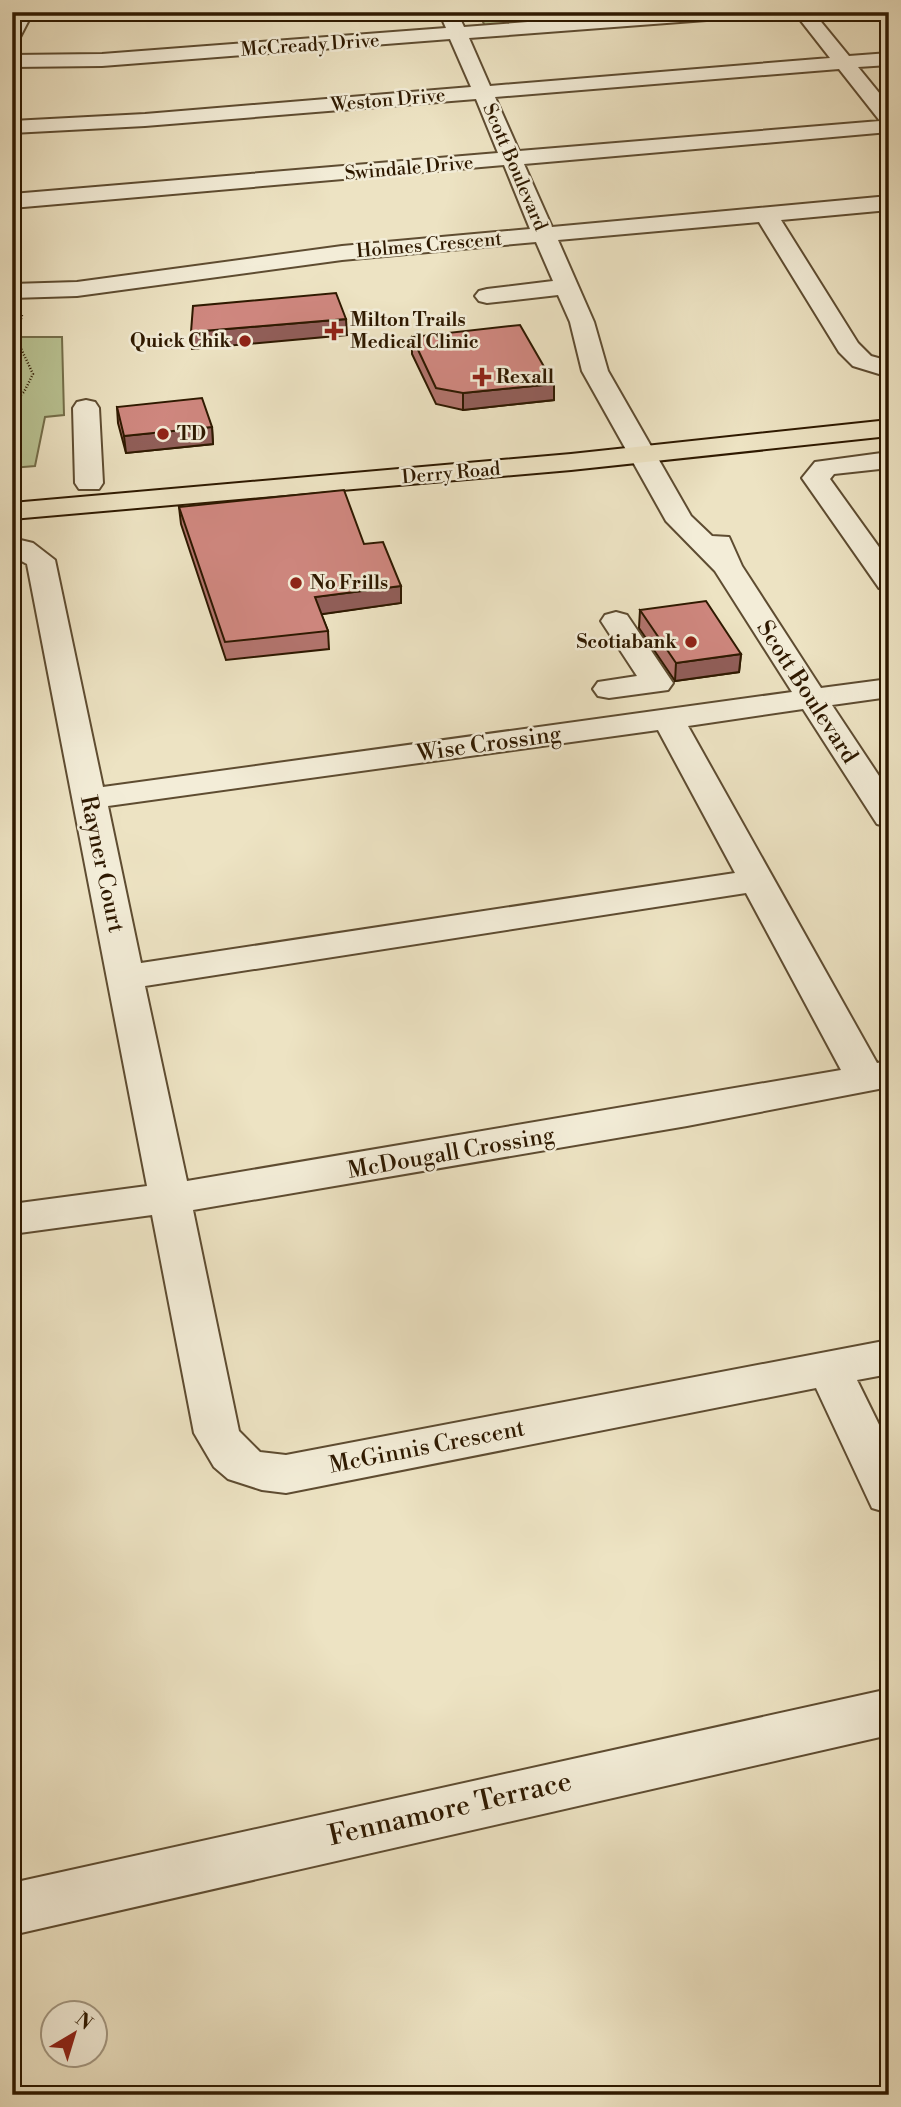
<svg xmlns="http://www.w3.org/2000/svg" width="901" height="2107" viewBox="0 0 901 2107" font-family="'Libre Bodoni',serif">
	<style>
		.green { fill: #b9c393; stroke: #746e4a; stroke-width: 2 }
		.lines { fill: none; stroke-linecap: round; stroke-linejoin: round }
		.minor-casing { stroke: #5e4c31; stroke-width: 4 }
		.major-casing { stroke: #2e1900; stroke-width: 4 }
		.path { stroke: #2e1900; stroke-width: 2.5; stroke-dasharray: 1 2; stroke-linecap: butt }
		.minor { fill: #f3edd8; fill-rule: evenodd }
		.major { fill: #ede3c3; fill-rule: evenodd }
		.wall { fill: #b2746d; stroke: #2e1900; stroke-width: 2 }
		.shaded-wall { fill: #915e59; stroke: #2e1900; stroke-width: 2 }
		.building { fill: #cf877f; stroke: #2e1900; stroke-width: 2 }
		.poi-dot { fill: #8f2418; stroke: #f3edd8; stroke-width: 2.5 }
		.labels { text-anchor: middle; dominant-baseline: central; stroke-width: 5; stroke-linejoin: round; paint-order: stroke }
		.far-street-label { font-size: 19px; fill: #2e1900; stroke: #f3edd8 }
		.far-poi-label { font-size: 19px; font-weight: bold; fill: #2e1900; stroke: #f3edd8; text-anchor: start }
		.street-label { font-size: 23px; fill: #2e1900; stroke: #f3edd8 }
		.near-street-label { font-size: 28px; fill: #2e1900; stroke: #f3edd8 }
	</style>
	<rect width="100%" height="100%" fill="#ede3c3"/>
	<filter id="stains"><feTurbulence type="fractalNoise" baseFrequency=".00286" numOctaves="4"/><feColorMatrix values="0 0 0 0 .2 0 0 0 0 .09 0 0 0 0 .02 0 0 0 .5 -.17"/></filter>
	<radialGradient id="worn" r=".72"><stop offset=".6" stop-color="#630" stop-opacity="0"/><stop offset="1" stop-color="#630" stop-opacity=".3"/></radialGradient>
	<path class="green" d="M478,12H686L485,26Z
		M12,337H62L64,415L45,417L35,466L12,468Z"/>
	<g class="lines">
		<g class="minor-casing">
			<path id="minor" d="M15,12H33L19,39L12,41Z
				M439,12H457L464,27L657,12H742L733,18L469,38L490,86L830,58L794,12H813L849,56L889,53V65L858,67L889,105V132L524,164L552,227L889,196V210L781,220L858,343L871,356L889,361V377L853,366L839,352L759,222L558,240L594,322L608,371L691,516L712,536L729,537L742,566L821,688L889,679V697L832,705L889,791V827L877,824L803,709L688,726L877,1063L889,1061V1087L687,1126L193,1210L239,1431L260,1452L286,1455L889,1340V1374L857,1380L889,1445V1513L872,1508L816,1388L286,1493L262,1490L228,1479L214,1467L194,1433L152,1215L12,1234V1204L147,1186L27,564L12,556V538L33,543L55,560L103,787L792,692L715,571L666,521L582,371L570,322L558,295L487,303L479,301L475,296L479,291L487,289L553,281L536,242L342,260L77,296L12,298V284L77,282L342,246L530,229L504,165L12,208V194L498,153L476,99L145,126L12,133V121L145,114L471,87L450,39L102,66L12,67V55L102,54L446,28ZM839,69L880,121L519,151L495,97ZM658,730L735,873L141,963L108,806ZM746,893L841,1070L187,1181L145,986Z
				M86,400L95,402L99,408L103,483L99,489H79L75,483L73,408L77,402Z
				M889,452V468L834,474L830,479L889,561V591L879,588L802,478L815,462Z
				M616,612L627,615L673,683L668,690L609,698L598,696L593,689L598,682L637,676L601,621L605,615Z
				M889,1689V1735L12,1935V1883Z"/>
		</g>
		<g class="major-casing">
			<path id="major" d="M889,420V436L571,470L12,519V503L571,454Z"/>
		</g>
		<path class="path" d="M12,403L24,392L33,374L16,338L22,315"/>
		<use href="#minor" class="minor"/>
		<use href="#major" class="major"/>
	</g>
	<path class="wall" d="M412,337L554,384V400L463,410L436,404L412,354Z
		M117,407L212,427L213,444L126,453L118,423Z
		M179,507L364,544L401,586V603L321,614L328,631L329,649L226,660L181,524Z
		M640,610L741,654L739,672L675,681L639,628Z"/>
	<path class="shaded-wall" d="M346,319L347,335L192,349L191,332Z
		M554,384V400L463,410V393Z
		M212,427L213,444L126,453L124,436Z
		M401,586V603L316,615L315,597Z
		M741,654L739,672L675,681L676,663Z"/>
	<path class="building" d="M336,293L346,319L191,332L193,306Z
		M520,325L554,384L463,393L436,388L412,337Z
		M202,398L212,427L124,436L117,407Z
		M344,490L364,544L383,542L401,586L315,597L328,631L225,642L179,507Z
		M706,601L741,654L676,663L640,610Z"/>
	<g class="poi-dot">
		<path d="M330.5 320.5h7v7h7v7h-7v7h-7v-7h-7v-7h7z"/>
		<circle cx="245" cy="341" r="7"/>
		<path d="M478.5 366.5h7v7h7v7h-7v7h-7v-7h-7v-7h7z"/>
		<circle cx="163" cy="434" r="7"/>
		<circle cx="296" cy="583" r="7"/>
		<circle cx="691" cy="642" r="7"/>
	</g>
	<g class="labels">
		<g class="far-street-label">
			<text transform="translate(310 45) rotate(-4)">McCready Drive</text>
			<text transform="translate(388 100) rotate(-5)">Weston Drive</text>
			<text transform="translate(515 167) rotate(67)">Scott Boulevard</text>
			<text transform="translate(409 168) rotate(-5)">Swindale Drive</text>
			<text transform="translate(429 245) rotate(-5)">Holmes Crescent</text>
			<text transform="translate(451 473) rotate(-5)">Derry Road</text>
		</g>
		<g class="far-poi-label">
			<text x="350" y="320">Milton Trails<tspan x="350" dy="22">Medical Clinic</tspan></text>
			<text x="231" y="341" text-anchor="end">Quick Chik</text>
			<text x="496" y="377">Rexall</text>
			<text x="177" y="434">TD</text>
			<text x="310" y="583">No Frills</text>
			<text x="677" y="642" text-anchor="end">Scotiabank</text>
		</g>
		<g class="street-label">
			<text transform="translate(807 692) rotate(57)">Scott Boulevard</text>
			<text transform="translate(489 744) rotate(-8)">Wise Crossing</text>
			<text transform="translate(102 864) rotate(78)">Rayner Court</text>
			<text transform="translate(451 1153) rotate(-10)">McDougall Crossing</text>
			<text transform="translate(427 1447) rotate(-11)">McGinnis Crescent</text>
		</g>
		<g class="near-street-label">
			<text transform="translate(450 1809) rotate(-13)">Fennamore Terrace</text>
		</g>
	</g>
	<rect width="901" height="2107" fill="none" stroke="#ede3c3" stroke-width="42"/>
	<rect x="14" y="14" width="873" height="2079" fill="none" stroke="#2e1900" stroke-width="3.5"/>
	<rect x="21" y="21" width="859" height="2065" fill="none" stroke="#2e1900" stroke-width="2"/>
	<g transform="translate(74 2034) rotate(38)"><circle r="33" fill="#f3edd8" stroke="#a49882" stroke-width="2"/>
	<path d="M0-5L12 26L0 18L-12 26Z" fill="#8f2418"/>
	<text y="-10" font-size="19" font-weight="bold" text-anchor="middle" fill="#2e1900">N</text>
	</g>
	<rect width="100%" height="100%" filter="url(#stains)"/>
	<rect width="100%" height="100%" fill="url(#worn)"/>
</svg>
